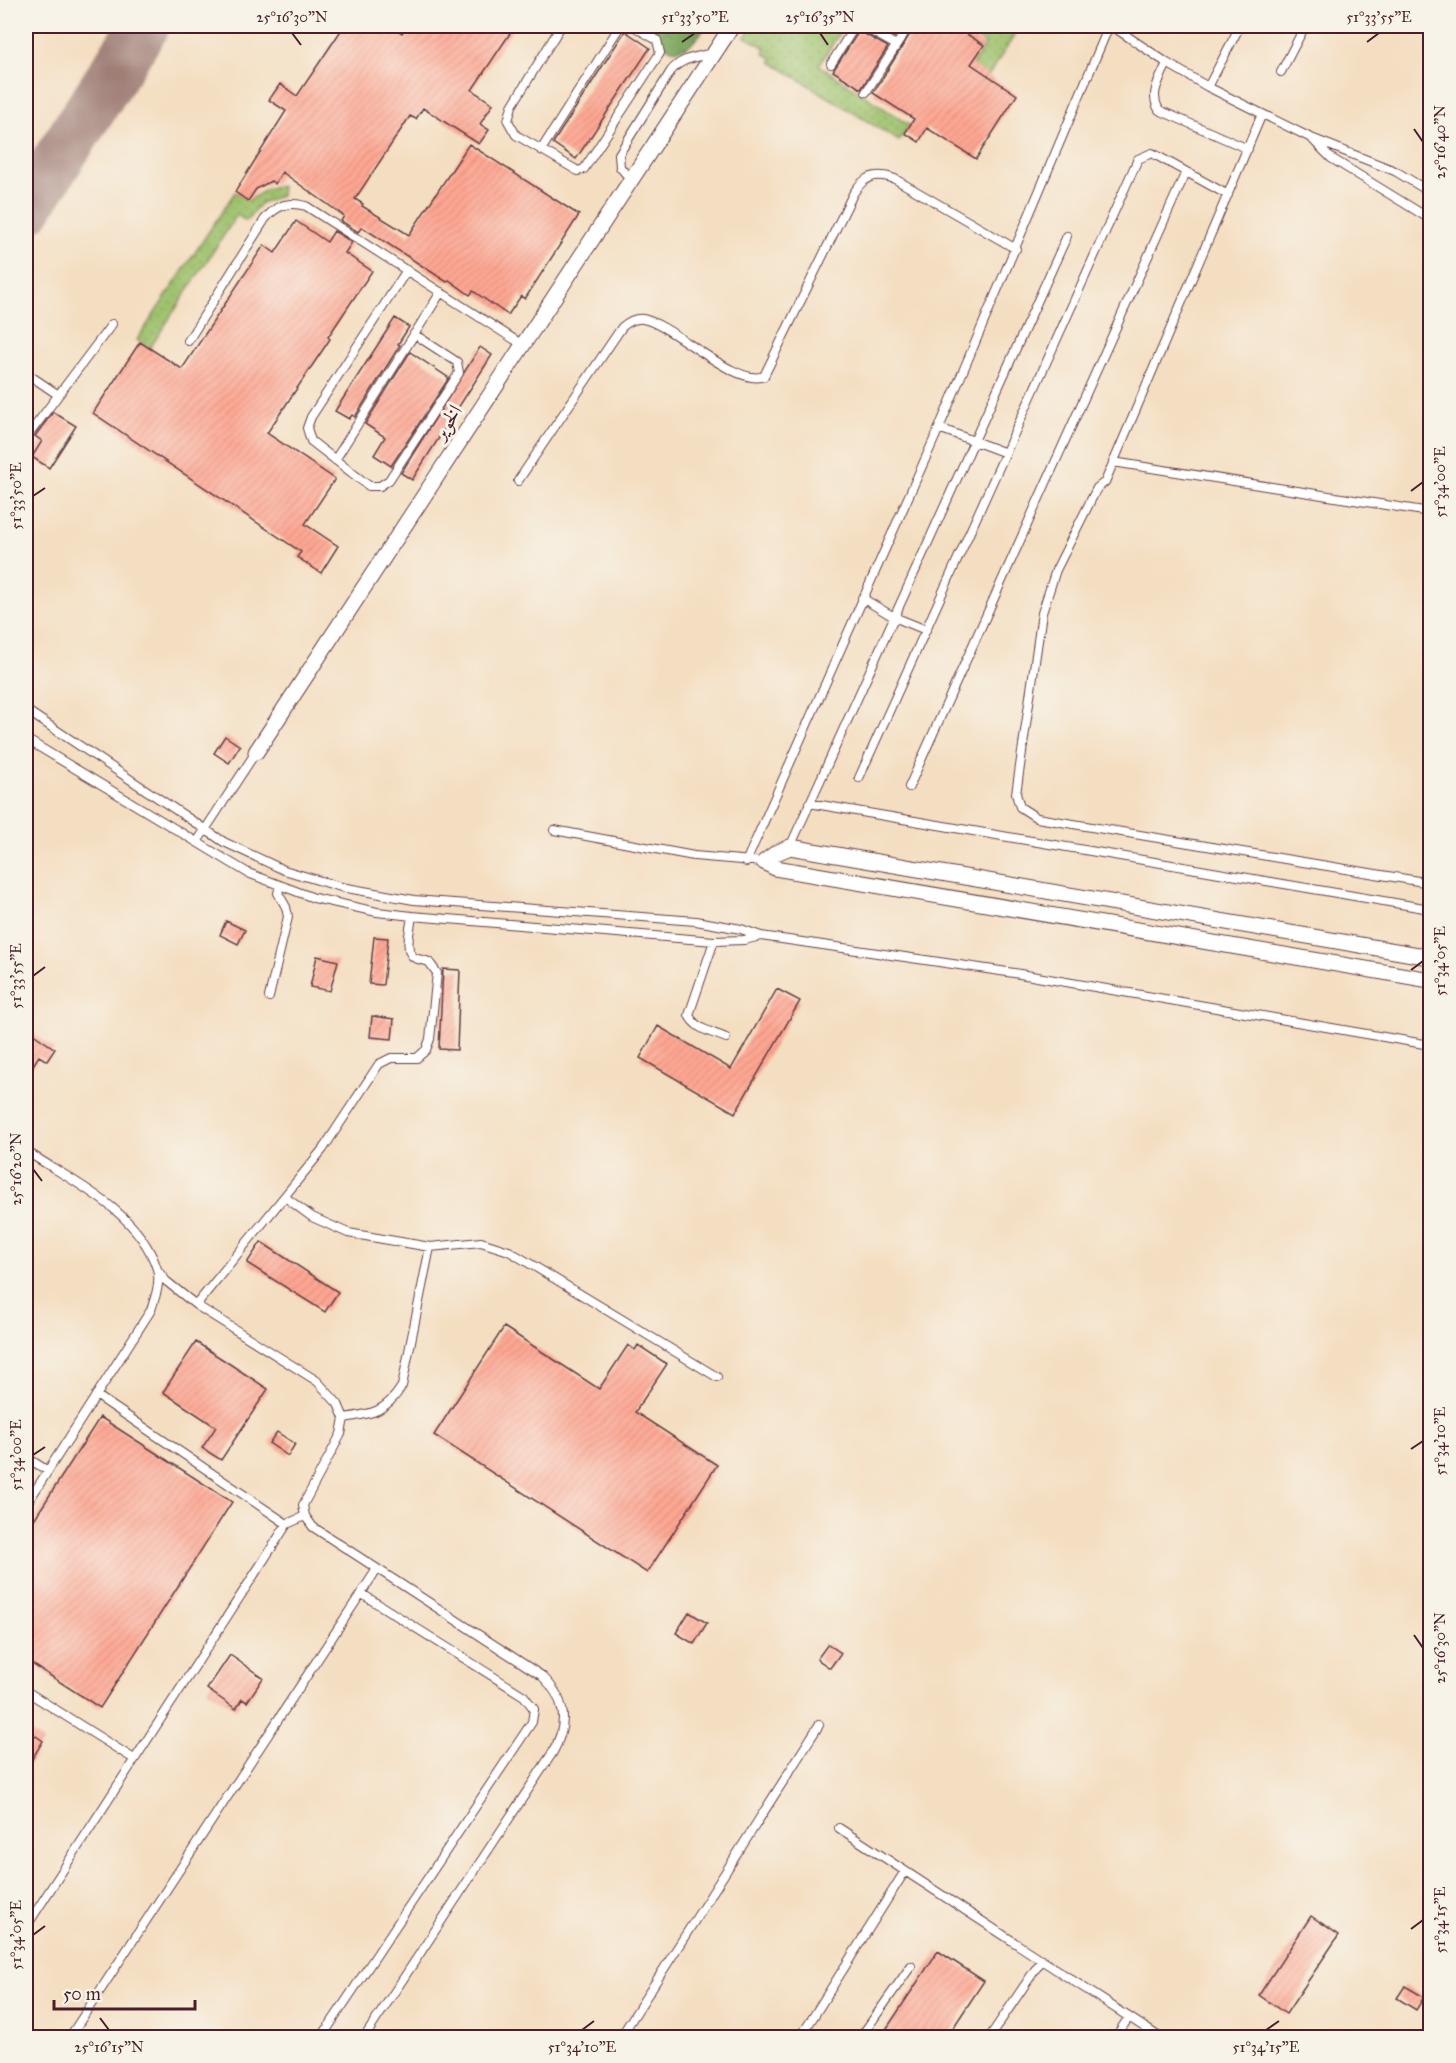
<svg xmlns="http://www.w3.org/2000/svg" width="1456" height="2063" viewBox="0 0 1456 2063" font-family="'IM FELL Great Primer',Amiri,serif">
	<style>
		.grass { fill: url(#grass-dots); stroke: #73704b; stroke-width: 1.5 }
		.forest { fill: url(#forest-crowns); stroke: #646345; stroke-width: 1.5 }
		.lines { fill: none; stroke-linecap: round; stroke-linejoin: round }
		.taxiway { stroke: #9f7e76; stroke-width: 51 }
		.building { fill: url(#building-hatch) }
		.service-casing { stroke: #643c42; stroke-width: 10 }
		.minor-casing { stroke: #643c42; stroke-width: 17 }
		.service { stroke: #fff; stroke-width: 8 }
		.minor { stroke: #fff; stroke-width: 15 }
		.ticks { fill: none; stroke: #4a1f2b; stroke-width: 2 }
		.labels { text-anchor: middle; dominant-baseline: central; stroke-width: 6; stroke-linejoin: round; paint-order: stroke }
		.street-label { font-size: 21px; fill: #4a1f2b; stroke: #f7f3e8 }
		.neatline { fill: none; stroke: #4a1f2b; stroke-width: 2 }
		.ticks-label { font-size: 15px; text-anchor: middle; fill: #4a1f2b }
	</style>
	<defs>
		<pattern id="grass-dots" width="8" height="8" patternUnits="userSpaceOnUse" patternTransform="scale(1.5)"><rect width="8" height="8" fill="#9cc16b"/><path d="M2 2h.1M6 6h.1" fill="none" stroke="#88a55d" stroke-width="1.8" stroke-linecap="round"/></pattern>
		<pattern id="forest-crowns" width="20" height="18" patternUnits="userSpaceOnUse" patternTransform="scale(1.5)"><rect width="20" height="18" fill="#7da75f"/><path d="M2 6a3 3 0 1 1 6 0M12 15a3 3 0 1 1 6 0" fill="none" stroke="#68874f"/></pattern>
		<pattern id="building-hatch" width="6" height="6" patternUnits="userSpaceOnUse" patternTransform="scale(1.5)"><rect width="6" height="6" fill="#fea793"/><path d="M-1 1l2-2M0 6l6-6M5 7l2-2" fill="none" stroke="#db8f7f"/></pattern>
	</defs>
	<rect width="100%" height="100%" fill="#f7f3e8"/>
	<filter id="ink" filterUnits="userSpaceOnUse"><feTurbulence type="fractalNoise" baseFrequency=".0167" numOctaves="2"/><feDisplacementMap in="SourceGraphic" scale="12" xChannelSelector="R" yChannelSelector="G"/><feConvolveMatrix kernelMatrix="1 2 1 2 8 2 1 2 1" color-interpolation-filters="sRGB"/></filter>
	<filter id="wash" filterUnits="userSpaceOnUse"><feTurbulence type="fractalNoise" baseFrequency=".008" numOctaves="4" result="noise"/><feDisplacementMap in="SourceGraphic" scale="24" xChannelSelector="R" yChannelSelector="G"/><feGaussianBlur stdDeviation="1.35" result="paint"/><feColorMatrix in="noise" values="0 0 0 0 0 0 0 0 0 0 0 0 0 0 0 0 0 1.4 0 .05"/><feComposite in="paint" operator="in"/></filter>
	<g filter="url(#wash)">
		<rect width="100%" height="100%" fill="#f4dec1"/>
		<path class="grass" d="M752,26H831L839,34L819,65L909,125L899,141L771,62L773,58L764,54L766,48L745,37Z
			M959,26H998L1014,36L972,101L955,90L986,44Z
			M282,186L281,196L261,203L246,221L237,215L150,348L137,340L235,192L248,201L268,188Z"/>
		<path class="forest" d="M637,26H706C678,67 669,47 637,26Z"/>
		<g class="lines">
			<path class="taxiway" d="M26,209L144,26"/>
		</g>
		<g id="blocks">
			<path class="building" d="M344,26H392L402,33L407,26H515L472,90L493,104L480,124L489,130L479,144L423,108L416,119L410,116L355,199L363,204L362,206L409,235L469,144L579,215L525,299L521,296L508,315L473,291L470,295L449,280L447,282L362,227L358,232L341,221L344,216L282,172L275,184L271,181L256,189L248,201L235,192L286,111L269,100L280,84L297,96Z
				M873,26H902L894,37Z
				M915,26H954L984,45L971,64L1017,95L976,159L927,128L919,142L905,133L914,119L873,93Z
				M625,31L650,48L576,159L553,143Z
				M859,31L888,47L861,89L833,71Z
				M296,221L327,242L334,231L352,242L345,253L372,271L328,337L330,339L267,433L335,479L305,524L338,546L321,573L297,557L301,552L93,413L140,342L182,369L264,245L275,253Z
				M395,318L409,327L398,344L400,345L355,417L352,415L349,419L335,411Z
				M480,347L492,355L412,480L401,473Z
				M410,352L449,378L391,466L374,455L385,437L365,424Z
				M53,412L76,426L49,468L32,457L42,441L35,436Z
				M225,736L240,746L229,763L214,753Z
				M226,921L245,930L238,944L220,935Z
				M374,937L388,938L383,985L369,984Z
				M317,956L338,961L330,991L310,987Z
				M443,969L460,970L457,1050L439,1049Z
				M777,989L800,1001L735,1113L640,1058L658,1026L731,1069Z
				M372,1016L394,1019L392,1039L370,1037Z
				M26,1029L55,1049L47,1061L39,1056L26,1076Z
				M261,1242L338,1292L325,1312L247,1263Z
				M504,1327L599,1389L628,1345L635,1350L638,1345L667,1364L635,1412L717,1465L647,1573L434,1435Z
				M196,1342L268,1389L221,1460L202,1448L216,1427L163,1392Z
				M100,1417L232,1502L100,1708L26,1660V1532Z
				M277,1432L295,1444L288,1456L269,1443Z
				M689,1612L707,1623L694,1644L676,1633Z
				M828,1644L841,1653L830,1668L817,1659Z
				M230,1655L263,1678L247,1702L242,1699L236,1709L207,1689Z
				M26,1729L43,1741L26,1769Z
				M1311,1916L1339,1935L1286,2014L1259,1995Z
				M938,1951L984,1981L947,2037H881Z
				M1405,1986L1424,1997L1416,2010L1397,1998Z"/>
		</g>
	</g>
	<g filter="url(#ink)">
		<use href="#blocks" fill-opacity="0" stroke="#643c42" stroke-width="1.5"/>
		<g class="lines">
			<g class="service-casing">
				<path id="service" d="M561,26L512,106L508,121L516,135L578,171L584,169L660,53L657,40L633,26
					M862,26L896,45
					M1112,26L1167,63L1208,87L1311,138L1395,171L1430,192
					M1167,63C1160,80 1149,93 1159,110L1248,149
					M831,64L855,26
					M1281,72L1305,26
					M1208,87L1240,26
					M866,92L909,26
					M1262,114L1105,482L1097,488L1056,570L1042,613L1016,794L1020,807L1037,818L1430,883
					M1314,141L1331,158L1430,219
					M541,150L620,26
					M631,180L620,167L619,154L671,71C681,58 697,57 713,53
					M407,270L311,417L307,428L311,441L369,486H380L389,480L459,373L457,362L414,334
					M188,341L265,219C277,205 288,201 306,206L523,345
					M26,373L57,394
					M939,428L1006,453
					M26,438L112,324
					M335,460L441,292
					M1113,462L1430,512
					M518,481L622,327C628,322 635,318 643,319C672,324 737,388 764,376L853,194C864,176 875,172 895,179L1016,249
					M862,598L894,617L926,630
					M26,710L224,842L284,870L341,887L414,900L696,921L741,929L761,936L1014,973L1430,1045
					M26,739L248,873L314,898L377,912L412,916L714,941L744,940L761,936
					M859,778L1138,159L1152,153L1228,195
					M909,787L1186,172
					M809,803L1430,909
					M554,830L694,856L764,862
					M197,842L256,752
					M790,847L1067,236
					M746,862L939,428L1109,26
					M714,941L689,1015C695,1029 712,1032 726,1038
					M269,997L288,917L286,907L278,893L280,886
					M26,1151C73,1182 139,1211 157,1269C161,1282 155,1298 151,1310L26,1505
					M285,1197L312,1217L348,1233L430,1247L481,1242L509,1251L717,1377
					M158,1271L166,1281L196,1305L317,1381L338,1404L344,1418L341,1434L303,1505L305,1516L313,1527L542,1676C566,1699 569,1723 553,1752L364,2038
					M196,1305L323,1149L379,1064L391,1058H417L426,1050L430,1039L437,973L429,962C425,960 419,960 415,958C403,952 411,927 412,916
					M96,1395L287,1524
					M344,1418C372,1414 386,1412 402,1386L430,1247
					M26,1457L48,1471
					M26,1691L134,1759
					M839,1828L1161,2038
					M26,1927L287,1524L305,1516
					M69,2038L377,1569
					M321,2038L532,1722L534,1709L524,1696L362,1594
					M620,2038L819,1725
					M800,2038L905,1871
					M860,2038L911,1966
					M989,2038L1041,1961
					M1115,2038L1129,2017"/>
			</g>
			<g class="minor-casing">
				<path id="minor" d="M256,752L732,26
					M1430,957L790,847L776,853L764,862L775,868L1430,980"/>
			</g>
			<use href="#service" class="service"/>
			<use href="#minor" class="minor"/>
		</g>
	</g>
	<path class="ticks" d="M292,33L301,45M820,33L828,45M682,42L695,33M1367,42L1379,33M1414,129L1423,142M1411,491L1423,482M33,496L45,488M1411,970L1423,961M33,976L45,967M33,1169L42,1181M1411,1449L1423,1441M33,1455L45,1447M1414,1635L1423,1648M1411,1929L1423,1920M33,1935L45,1926M100,2018L109,2030M582,2030L594,2021M1266,2030L1279,2021"/>
	<g class="labels">
		<g class="street-label">
			<text transform="translate(447 422) rotate(-57)">الخوير</text>
		</g>
	</g>
	<rect width="1456" height="2063" fill="none" stroke="#f7f3e8" stroke-width="66"/>
	<path d="M54 2000v9h141v-9" fill="none" stroke="#4a1f2b" stroke-width="3"/>
	<text x="63" y="2000" font-size="18" fill="#4a1f2b" stroke="#f7f3e8" stroke-width="4.5" paint-order="stroke">50 m</text>
	<rect x="33" y="33" width="1390" height="1997" class="neatline"/>
	<g class="ticks-label">
		<text x="292" y="22">25°16'30"N</text>
		<text x="695" y="22">51°33'50"E</text>
		<text x="820" y="22">25°16'35"N</text>
		<text x="1379" y="22">51°33'55"E</text>
		<text transform="translate(1440 142) rotate(-90)" y="5">25°16'40"N</text>
		<text transform="translate(1440 482) rotate(-90)" y="5">51°34'00"E</text>
		<text transform="translate(16 496) rotate(-90)" y="5">51°33'50"E</text>
		<text transform="translate(1440 961) rotate(-90)" y="5">51°34'05"E</text>
		<text transform="translate(16 976) rotate(-90)" y="5">51°33'55"E</text>
		<text transform="translate(16 1169) rotate(-90)" y="5">25°16'20"N</text>
		<text transform="translate(1440 1441) rotate(-90)" y="5">51°34'10"E</text>
		<text transform="translate(16 1455) rotate(-90)" y="5">51°34'00"E</text>
		<text transform="translate(1440 1648) rotate(-90)" y="5">25°16'30"N</text>
		<text transform="translate(1440 1920) rotate(-90)" y="5">51°34'15"E</text>
		<text transform="translate(16 1935) rotate(-90)" y="5">51°34'05"E</text>
		<text x="109" y="2052">25°16'15"N</text>
		<text x="582" y="2052">51°34'10"E</text>
		<text x="1266" y="2052">51°34'15"E</text>
	</g>
</svg>
